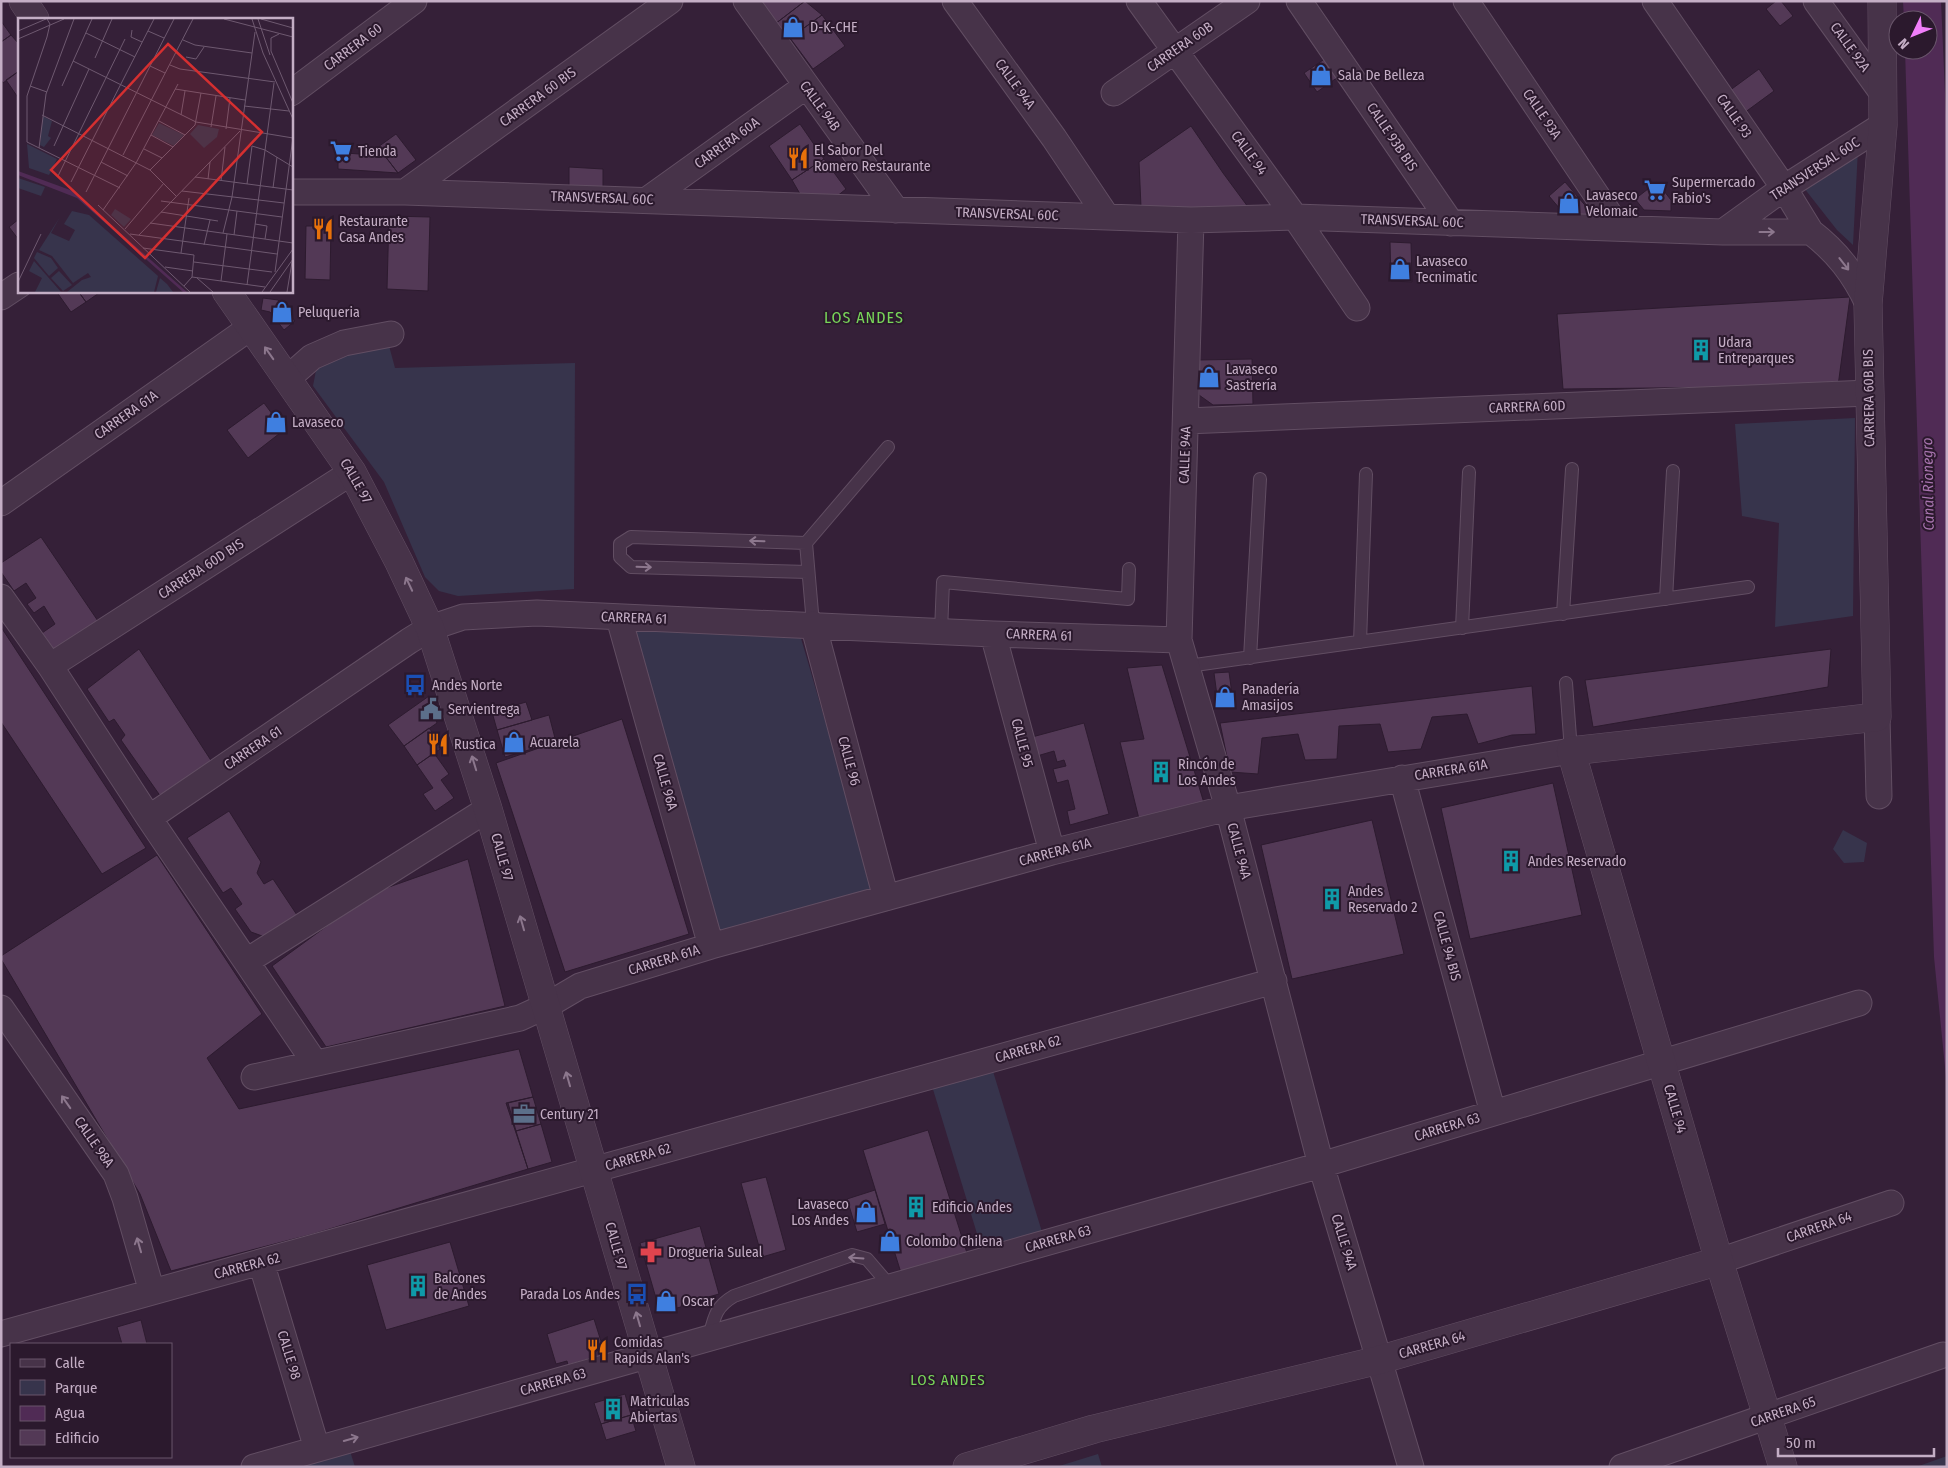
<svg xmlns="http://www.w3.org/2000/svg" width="1948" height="1468" viewBox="0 0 1948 1468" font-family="'Fira Sans Condensed',sans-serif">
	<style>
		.green { fill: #37344c }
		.water { fill: #502b55 }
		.building { fill: #533956; stroke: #2d1b2f }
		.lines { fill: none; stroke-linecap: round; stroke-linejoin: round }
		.service-casing { stroke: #624e63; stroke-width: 14 }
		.minor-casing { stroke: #624e63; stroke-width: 27 }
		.tertiary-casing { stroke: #624e63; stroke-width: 29 }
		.service { stroke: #473349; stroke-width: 12 }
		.minor { stroke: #473349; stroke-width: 25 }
		.tertiary { stroke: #473349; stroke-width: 28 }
		.oneway { stroke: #8c778d }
		.labels { text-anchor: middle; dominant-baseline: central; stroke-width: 4; stroke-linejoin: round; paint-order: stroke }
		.poi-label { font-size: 14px; fill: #c4aec5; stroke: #2b192d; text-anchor: start }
		.street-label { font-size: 14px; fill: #c4aec5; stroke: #2b192d }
		.water-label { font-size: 15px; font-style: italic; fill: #a874af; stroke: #2b192d }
		.neighbourhood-label { font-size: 15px; letter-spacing: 1px; fill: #78d659; stroke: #2b192d }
		.quarter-label { font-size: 16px; letter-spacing: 1px; fill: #78d659; stroke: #2b192d }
		.inset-road { fill: none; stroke: #6e5970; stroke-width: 1 }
		.view { fill: #d52f30; fill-opacity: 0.15; stroke: #d52f30; stroke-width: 2.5 }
		.inset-edge { fill: none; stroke: #c4aec5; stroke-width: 2.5 }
	</style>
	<rect width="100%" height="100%" fill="#352038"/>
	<path class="green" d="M1858,149L1853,245L1837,230L1804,188Z
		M388,342L395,368L575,363L574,589L458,596L439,591L425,577L384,482L313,386L317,365L353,349Z
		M1855,418L1853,616L1775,627L1779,523L1742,516L1735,424Z
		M798,628L875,892L720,931L633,631Z
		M1843,830L1867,843L1864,862L1844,863L1833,849Z
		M992,1068L1042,1232L982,1250L932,1086Z
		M350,1451L355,1467H296Z
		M1098,1454L1102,1467H1056Z
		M1947,1456V1467H1916Z"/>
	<path class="water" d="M1903,1H1941L1947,139V1087L1934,957L1905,50H1928V20H1904Z"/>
	<path class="building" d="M758,1H805L775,24Z
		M805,1L822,15L790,38L775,24Z
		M1776,1H1781L1793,16L1780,26L1766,9Z
		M822,15L845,46L813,69L790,38Z
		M1,21L11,35L1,42Z
		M11,35L19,44V71L3,83L1,80V42Z
		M1326,58L1338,77L1317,92L1304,73Z
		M1759,69L1774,91L1744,113L1729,91Z
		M19,71V99L6,80Z
		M800,124L824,159L792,180L769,146Z
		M1191,126L1223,173L1251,211L1141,207L1139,162Z
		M396,134L416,160L398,173L378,147Z
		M346,153L385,156L398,173L338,169V159Z
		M824,159L846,189L836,197L807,206L792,180Z
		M569,167L603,169V188L569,186Z
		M1565,182L1590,211L1579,221L1559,220L1560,209L1549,196Z
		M1657,182L1671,200V211L1644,210L1635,199Z
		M389,216L430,217L428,291L387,289Z
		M19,219V240L9,227Z
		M306,226H331L330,280L305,279Z
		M1390,242L1411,243L1412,282L1391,281Z
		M56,291H78L86,302L71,312Z
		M78,291H97L99,293L86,302Z
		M1850,297L1838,386L1563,389L1557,314Z
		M263,298L278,300L295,321L284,330L270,312L261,310Z
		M1252,359L1253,404L1213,405L1199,395V360Z
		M264,403L284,430L248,458L227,430Z
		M41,537L100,624L56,653L42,633L55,624L44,606L34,613L27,604L36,598L26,583L14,591L1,572V563Z
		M1,627L146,848L102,874L1,722Z
		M139,649L212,762L161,797L121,740L125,735L114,719L109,722L87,689Z
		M1831,649L1828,687L1593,727L1585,680Z
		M1162,665L1204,803L1139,819L1120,742L1144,739L1127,668Z
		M1229,672L1233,701L1218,703L1214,673Z
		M1532,686L1536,734L1512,735L1478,744L1467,714L1432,717L1421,749L1388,752L1380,724L1339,726L1337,759L1305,760L1298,734L1262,738L1258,774L1230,772L1220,723Z
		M429,696L437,723L404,746L388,725Z
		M526,702L532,720L497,730L492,712Z
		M549,715L556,742L505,757L497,730Z
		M622,719L689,934L565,972L496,763Z
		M1084,723L1109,814L1070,825L1067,811L1075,809L1068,780L1057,783L1053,769L1066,766L1064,760L1057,762L1054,751L1037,756L1032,737Z
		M429,728L443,747L417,765L404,746Z
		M434,753L449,774L441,780L454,798L435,811L423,794L433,788L417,765Z
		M1553,783L1582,915L1470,939L1441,808Z
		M229,811L261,862L257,873L264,884L273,879L297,915L265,937L251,932L235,909L242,904L231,888L223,893L187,838Z
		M1372,820L1404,954L1292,979L1261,845Z
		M157,855L262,1014L207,1058L239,1109L519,1049L533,1097L506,1103L528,1169L313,1234L171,1271L140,1194L1,959V956Z
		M468,859L505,1006L326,1047L272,966L372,893Z
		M533,1097L541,1124L516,1131L508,1103Z
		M541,1124L552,1162L528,1169L516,1131Z
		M928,1130L967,1253L901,1273L863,1150Z
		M766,1177L786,1250L762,1257L741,1183Z
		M875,1190L885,1224L857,1232L847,1199Z
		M700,1226L719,1294L690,1302L683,1298L681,1307L660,1312L640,1243Z
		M450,1242L469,1306L386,1330L367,1265Z
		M594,1319L605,1354L568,1365L567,1361L556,1364L547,1334Z
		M141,1320L147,1344H122L117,1327Z
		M625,1394L631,1415L601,1424L594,1403Z
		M631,1415L636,1431L606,1440L601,1424Z"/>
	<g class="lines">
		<g class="service-casing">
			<path id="service" d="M806,543L631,537L620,544V557L631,567L808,572
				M1666,599L1673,471
				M1563,614L1572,469
				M813,624L806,543L888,447
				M1462,628L1469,472
				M941,631L943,582L1128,599L1129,569
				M1360,642L1366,474
				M1250,658L1260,479
				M1188,666L1748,587
				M1566,683L1571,751
				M709,1338C714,1318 715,1307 734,1296L852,1255L867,1259L891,1287"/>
		</g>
		<g class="minor-casing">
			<path id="minor" d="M746,1L896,210
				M955,1L1054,138L1107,217
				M1139,1L1295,217L1357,308
				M1299,1L1451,223
				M1466,1L1618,227
				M1655,1L1784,188L1811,232
				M1816,1L1883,94
				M291,93L414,1
				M1114,93L1247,1
				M291,192H405L1191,220L1295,217L1723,232H1811C1837,252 1854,274 1868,304
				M405,192L670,1
				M647,200L806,86
				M1191,220L1179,640L1228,808L1321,1165L1411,1467
				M1723,232L1784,188L1883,125
				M1,297L19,285
				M287,379L312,357L344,343L391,334
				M1186,421L1869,393
				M1,503L251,327
				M1,597L50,666L149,818L315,1063
				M619,618L711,946
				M813,624L886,898
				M993,634L1052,852
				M50,666L352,472
				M1877,717L1879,796
				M1402,778L1493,1113
				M149,818L409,641L430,628L463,617L537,613L993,634L1179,640
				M247,961L488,809
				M1,1008L116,1174L125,1198L152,1292
				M254,1077L520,1018L546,1006L580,986L711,946L1052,852L1228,808L1571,751
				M1719,1261L1891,1203
				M261,1262L317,1449
				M1,1334L1274,981
				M254,1467L1321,1165L1859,1003
				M1622,1467L1943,1355"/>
		</g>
		<g class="tertiary-casing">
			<path id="tertiary" d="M23,1L35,19
				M226,291L352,472L399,562L430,628L488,809L681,1467
				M967,1467L1094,1429L1379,1360L1719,1261
				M1783,1467L1719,1261L1571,751L1877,717L1868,304L1883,125L1882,1"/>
		</g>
		<use href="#service" class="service"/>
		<use href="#minor" class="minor"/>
		<use href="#tertiary" class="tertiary"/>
	</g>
	<defs><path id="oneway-shaft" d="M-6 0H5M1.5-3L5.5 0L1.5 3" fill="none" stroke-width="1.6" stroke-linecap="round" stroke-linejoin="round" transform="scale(1.25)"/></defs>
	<g class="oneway">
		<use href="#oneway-shaft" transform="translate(1767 232)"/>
		<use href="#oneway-shaft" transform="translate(1844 264) rotate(52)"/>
		<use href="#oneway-shaft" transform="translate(269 353) rotate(-125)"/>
		<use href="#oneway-shaft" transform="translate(757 541) rotate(-178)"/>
		<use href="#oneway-shaft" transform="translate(644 567) rotate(2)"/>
		<use href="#oneway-shaft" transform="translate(409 584) rotate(-115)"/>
		<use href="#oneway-shaft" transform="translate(474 763) rotate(-107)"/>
		<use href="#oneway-shaft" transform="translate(522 923) rotate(-106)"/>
		<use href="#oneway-shaft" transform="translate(568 1079) rotate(-106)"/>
		<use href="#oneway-shaft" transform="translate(66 1102) rotate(-125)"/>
		<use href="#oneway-shaft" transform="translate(139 1245) rotate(-106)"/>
		<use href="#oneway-shaft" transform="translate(856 1258) rotate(-176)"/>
		<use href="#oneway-shaft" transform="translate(638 1319) rotate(-106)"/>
		<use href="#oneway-shaft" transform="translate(351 1439) rotate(-16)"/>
	</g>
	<defs>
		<g id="shop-bare" transform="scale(1.725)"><path d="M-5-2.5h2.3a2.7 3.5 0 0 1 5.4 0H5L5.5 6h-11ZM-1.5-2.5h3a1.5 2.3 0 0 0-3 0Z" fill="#3f7fe0" stroke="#2b192d" stroke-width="2.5" paint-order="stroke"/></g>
		<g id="supermarket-bare" transform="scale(1.725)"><path d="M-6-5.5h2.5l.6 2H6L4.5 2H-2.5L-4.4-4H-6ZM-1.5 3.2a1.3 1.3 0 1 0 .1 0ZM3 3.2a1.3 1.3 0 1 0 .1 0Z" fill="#3f7fe0" stroke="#2b192d" stroke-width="2.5" paint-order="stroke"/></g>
		<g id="restaurant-bare" transform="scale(1.725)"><path d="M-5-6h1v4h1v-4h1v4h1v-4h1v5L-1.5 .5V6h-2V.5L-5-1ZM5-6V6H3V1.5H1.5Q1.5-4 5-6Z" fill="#e8710a" stroke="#2b192d" stroke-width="2.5" paint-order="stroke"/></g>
		<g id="building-bare" transform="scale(1.725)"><path d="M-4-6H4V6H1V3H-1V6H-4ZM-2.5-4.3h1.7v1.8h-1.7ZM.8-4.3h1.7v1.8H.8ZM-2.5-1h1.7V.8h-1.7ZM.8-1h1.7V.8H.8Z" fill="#0f9aa8" stroke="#2b192d" stroke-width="2.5" paint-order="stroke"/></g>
		<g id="bus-bare" transform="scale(1.725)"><path d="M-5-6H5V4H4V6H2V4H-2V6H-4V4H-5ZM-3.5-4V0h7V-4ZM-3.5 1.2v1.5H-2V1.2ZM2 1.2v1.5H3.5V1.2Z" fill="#1a4fb4" stroke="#2b192d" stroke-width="2.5" paint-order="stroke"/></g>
		<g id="civic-bare" transform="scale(1.725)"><path d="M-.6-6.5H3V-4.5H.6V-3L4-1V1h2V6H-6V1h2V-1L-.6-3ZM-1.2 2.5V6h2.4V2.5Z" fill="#5c6f8a" stroke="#2b192d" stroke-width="2.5" paint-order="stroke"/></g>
		<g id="office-bare" transform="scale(1.725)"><path d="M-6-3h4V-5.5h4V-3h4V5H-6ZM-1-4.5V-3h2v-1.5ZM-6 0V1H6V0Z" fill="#5c6f8a" stroke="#2b192d" stroke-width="2.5" paint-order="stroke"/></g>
		<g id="pharmacy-bare" transform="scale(1.725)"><path d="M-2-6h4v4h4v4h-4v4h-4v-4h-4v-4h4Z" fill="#e0444e" stroke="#2b192d" stroke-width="2.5" paint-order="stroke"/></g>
	</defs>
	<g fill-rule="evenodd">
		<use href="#shop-bare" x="793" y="27"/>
		<use href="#shop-bare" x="1321" y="75"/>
		<use href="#supermarket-bare" x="341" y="151"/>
		<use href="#restaurant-bare" x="798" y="158"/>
		<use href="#supermarket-bare" x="1655" y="190"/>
		<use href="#shop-bare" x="1569" y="203"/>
		<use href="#restaurant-bare" x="323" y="229"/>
		<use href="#shop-bare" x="1400" y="269"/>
		<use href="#shop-bare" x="282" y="312"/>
		<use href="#building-bare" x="1701" y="350"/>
		<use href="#shop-bare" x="1209" y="377"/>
		<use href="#shop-bare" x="276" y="422"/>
		<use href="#bus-bare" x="415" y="685"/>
		<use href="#shop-bare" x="1225" y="697"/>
		<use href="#civic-bare" x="431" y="709"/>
		<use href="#shop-bare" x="514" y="742"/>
		<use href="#restaurant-bare" x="438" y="744"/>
		<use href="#building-bare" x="1161" y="772"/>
		<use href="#building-bare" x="1511" y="861"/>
		<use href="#building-bare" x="1332" y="899"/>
		<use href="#office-bare" x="524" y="1114"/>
		<use href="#building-bare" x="916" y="1207"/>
		<use href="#shop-bare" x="866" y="1212"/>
		<use href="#shop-bare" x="890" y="1241"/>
		<use href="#pharmacy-bare" x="651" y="1252"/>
		<use href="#building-bare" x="418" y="1286"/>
		<use href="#bus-bare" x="637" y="1294"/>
		<use href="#shop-bare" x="666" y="1301"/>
		<use href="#restaurant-bare" x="597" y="1350"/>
		<use href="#building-bare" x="613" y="1409"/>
	</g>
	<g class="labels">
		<g class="poi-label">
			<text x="810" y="27">D-K-CHE</text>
			<text x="1338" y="75">Sala De Belleza</text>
			<text x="814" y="150">El Sabor Del<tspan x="814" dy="16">Romero Restaurante</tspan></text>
			<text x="358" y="151">Tienda</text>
			<text x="1672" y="182">Supermercado<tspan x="1672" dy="16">Fabio's</tspan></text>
			<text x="1586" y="195">Lavaseco<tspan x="1586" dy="16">Velomaic</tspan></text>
			<text x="339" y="221">Restaurante<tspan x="339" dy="16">Casa Andes</tspan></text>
			<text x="1416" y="261">Lavaseco<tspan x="1416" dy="16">Tecnimatic</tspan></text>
			<text x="298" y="312">Peluqueria</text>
			<text x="1718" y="342">Udara<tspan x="1718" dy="16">Entreparques</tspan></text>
			<text x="1226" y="369">Lavaseco<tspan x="1226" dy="16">Sastrería</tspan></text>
			<text x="292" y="422">Lavaseco</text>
			<text x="432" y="685">Andes Norte</text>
			<text x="1242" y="689">Panadería<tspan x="1242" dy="16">Amasijos</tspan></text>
			<text x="448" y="709">Servientrega</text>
			<text x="530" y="742">Acuarela</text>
			<text x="454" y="744">Rustica</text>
			<text x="1178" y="764">Rincón de<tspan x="1178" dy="16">Los Andes</tspan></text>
			<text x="1528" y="861">Andes Reservado</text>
			<text x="1348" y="891">Andes<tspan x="1348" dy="16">Reservado 2</tspan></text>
			<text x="540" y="1114">Century 21</text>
			<text x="849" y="1204" text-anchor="end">Lavaseco<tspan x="849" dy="16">Los Andes</tspan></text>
			<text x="932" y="1207">Edificio Andes</text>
			<text x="906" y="1241">Colombo Chilena</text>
			<text x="668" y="1252">Drogueria Suleal</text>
			<text x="434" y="1278">Balcones<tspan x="434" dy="16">de Andes</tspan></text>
			<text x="620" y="1294" text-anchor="end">Parada Los Andes</text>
			<text x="682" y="1301">Oscar</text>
			<text x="614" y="1342">Comidas<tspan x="614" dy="16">Rapids Alan's</tspan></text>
			<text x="630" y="1401">Matriculas<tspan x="630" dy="16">Abiertas</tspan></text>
		</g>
		<g class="street-label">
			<text transform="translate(353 47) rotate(-37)">CARRERA 60</text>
			<text transform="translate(1180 47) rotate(-35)">CARRERA 60B</text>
			<text transform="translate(1850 47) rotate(54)">CALLE 92A</text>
			<text transform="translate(1015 84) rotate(54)">CALLE 94A</text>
			<text transform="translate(538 97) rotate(-36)">CARRERA 60 BIS</text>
			<text transform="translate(820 106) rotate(54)">CALLE 94B</text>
			<text transform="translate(1542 114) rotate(56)">CALLE 93A</text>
			<text transform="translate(1734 116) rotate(55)">CALLE 93</text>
			<text transform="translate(1392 137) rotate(56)">CALLE 93B BIS</text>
			<text transform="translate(727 143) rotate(-36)">CARRERA 60A</text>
			<text transform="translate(1249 153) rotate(54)">CALLE 94</text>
			<text transform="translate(1815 169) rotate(-33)">TRANSVERSAL 60C</text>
			<text transform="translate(602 198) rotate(2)">TRANSVERSAL 60C</text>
			<text transform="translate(1007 214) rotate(2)">TRANSVERSAL 60C</text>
			<text transform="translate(1412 221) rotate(2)">TRANSVERSAL 60C</text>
			<text transform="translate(1869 398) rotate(-91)">CARRERA 60B BIS</text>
			<text transform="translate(1527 407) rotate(-2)">CARRERA 60D</text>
			<text transform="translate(126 415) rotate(-35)">CARRERA 61A</text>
			<text transform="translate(1185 455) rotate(-88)">CALLE 94A</text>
			<text transform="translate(356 481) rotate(60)">CALLE 97</text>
			<text transform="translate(201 569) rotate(-33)">CARRERA 60D BIS</text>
			<text transform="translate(634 618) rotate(2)">CARRERA 61</text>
			<text transform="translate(1039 635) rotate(2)">CARRERA 61</text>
			<text transform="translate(1022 743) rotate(75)">CALLE 95</text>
			<text transform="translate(253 748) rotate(-34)">CARRERA 61</text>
			<text transform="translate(849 761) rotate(75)">CALLE 96</text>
			<text transform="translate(1451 770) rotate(-9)">CARRERA 61A</text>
			<text transform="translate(665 782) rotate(74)">CALLE 96A</text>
			<text transform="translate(1239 851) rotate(75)">CALLE 94A</text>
			<text transform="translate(1055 852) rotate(-15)">CARRERA 61A</text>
			<text transform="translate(502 857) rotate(74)">CALLE 97</text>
			<text transform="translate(1447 946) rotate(75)">CALLE 94 BIS</text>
			<text transform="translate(664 960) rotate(-17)">CARRERA 61A</text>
			<text transform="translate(1028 1049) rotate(-16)">CARRERA 62</text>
			<text transform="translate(1675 1109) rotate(74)">CALLE 94</text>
			<text transform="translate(1447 1127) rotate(-17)">CARRERA 63</text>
			<text transform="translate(94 1142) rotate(55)">CALLE 98A</text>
			<text transform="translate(638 1157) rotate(-16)">CARRERA 62</text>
			<text transform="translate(1819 1227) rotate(-19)">CARRERA 64</text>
			<text transform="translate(1058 1239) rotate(-16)">CARRERA 63</text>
			<text transform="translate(1344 1242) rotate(73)">CALLE 94A</text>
			<text transform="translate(616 1246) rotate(74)">CALLE 97</text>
			<text transform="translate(247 1266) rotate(-15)">CARRERA 62</text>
			<text transform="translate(1432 1345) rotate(-16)">CARRERA 64</text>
			<text transform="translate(289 1355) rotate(73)">CALLE 98</text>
			<text transform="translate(553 1382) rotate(-16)">CARRERA 63</text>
			<text transform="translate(1783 1412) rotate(-19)">CARRERA 65</text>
		</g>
		<g class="water-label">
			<text transform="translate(1928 484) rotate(-91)">Canal Rionegro</text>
		</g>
		<g class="neighbourhood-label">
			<text x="948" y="1380">LOS ANDES</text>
		</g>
		<g class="quarter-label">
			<text x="864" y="317">LOS ANDES</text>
		</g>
	</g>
	<g transform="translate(18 18)">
		<rect width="275" height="275" fill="#352038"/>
		<path d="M25,98L34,103L30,118L33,120L26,129L22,127ZM141,105L166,117L156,128L134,117ZM180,107L201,111L199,119L186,130L172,116ZM9,126L39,141L31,157L11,150ZM0,160L27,169L23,178L0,170ZM97,191L113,201L106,209L93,197ZM54,193L71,197L140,258L136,274H49L64,262L73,259L70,255L55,265L34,238L21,232L42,199L33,215L51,223L57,212L46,206ZM19,234L33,240L40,250L31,258L16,240ZM16,243L43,274H17L24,260L11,253ZM41,253L54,267L45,273L33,260ZM142,260L149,266L155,274H138Z" fill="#37344c"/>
		<path d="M0,153L55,173L169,274H165L59,180L0,157Z" fill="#502b55"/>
		<path class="inset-road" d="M29,1L32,6L29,19L9,78V124L102,170M206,1L275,19M234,1L245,35L275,101M240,1L252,37M243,1L275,10M114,12L113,19L124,24M0,13L28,1M130,13L146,20M68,15L117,39M261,16L253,20V33L275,85M0,21L46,1M165,22L177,27L234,35M168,39L178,41L186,29M77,40L94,1M55,43L178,104L275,120M152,47L162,51L257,64M132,48L147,55M12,68L29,74M44,68L74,1M157,71L227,82M226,88L271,93M24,97L132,152L158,178M163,97L167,73M141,103L167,117M193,109L198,78M208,111L212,80M133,117L155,129M36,128L71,51M21,130L28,76L56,1M126,131L144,140M105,137L175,1M83,144L110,158M132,152L177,107L183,75M40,158L107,21M177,159L275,172M190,161L192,144M203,163L207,129M53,164L136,1M229,166L234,128L247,132L275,149M255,170L259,139M164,173L266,185M68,174L156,1M143,183L264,199M80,187L172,274M85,192L118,145L160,66M143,194L200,203M132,205L275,225M237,206L249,208L247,221M107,211L146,165M205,215L214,179L237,14M112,216L259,236M121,217L222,113M216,217L219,193M186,227L192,202M125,230L176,237L174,259L166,268M163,235L171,180M176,244L254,254M147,249L175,253M257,254L275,119M174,259L247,269M179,260L195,274M203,263L209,216M0,264L23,216M229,267L256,65M244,274L275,231M252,274L275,241M269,274L274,244"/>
		<path class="view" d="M150,26L244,114L127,240L33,152Z"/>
		<rect width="275" height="275" class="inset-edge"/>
	</g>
	<rect width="1948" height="1468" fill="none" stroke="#c4aec5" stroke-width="5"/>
	<rect x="10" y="1343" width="162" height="115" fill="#2b192d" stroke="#68556a"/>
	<rect x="20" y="1359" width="25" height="8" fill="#473349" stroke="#68556a"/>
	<text x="55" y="1368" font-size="15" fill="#c4aec5">Calle</text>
	<rect x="20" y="1380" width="25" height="15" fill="#37344c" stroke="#68556a"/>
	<text x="55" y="1393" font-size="15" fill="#c4aec5">Parque</text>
	<rect x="20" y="1406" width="25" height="15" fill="#502b55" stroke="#68556a"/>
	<text x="55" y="1418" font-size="15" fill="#c4aec5">Agua</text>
	<rect x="20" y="1430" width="25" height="15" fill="#533956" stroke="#68556a"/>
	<text x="55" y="1443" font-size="15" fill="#c4aec5">Edificio</text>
	<g transform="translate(1913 35) rotate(227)"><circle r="24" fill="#2b192d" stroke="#68556a"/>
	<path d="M0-4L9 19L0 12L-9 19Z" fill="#f17efa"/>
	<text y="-8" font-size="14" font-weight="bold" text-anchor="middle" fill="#c4aec5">N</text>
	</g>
	<path d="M1778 1448v8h156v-8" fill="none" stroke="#c4aec5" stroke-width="2.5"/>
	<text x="1786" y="1448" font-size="15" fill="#c4aec5" stroke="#2b192d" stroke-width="4" paint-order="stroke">50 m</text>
</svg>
